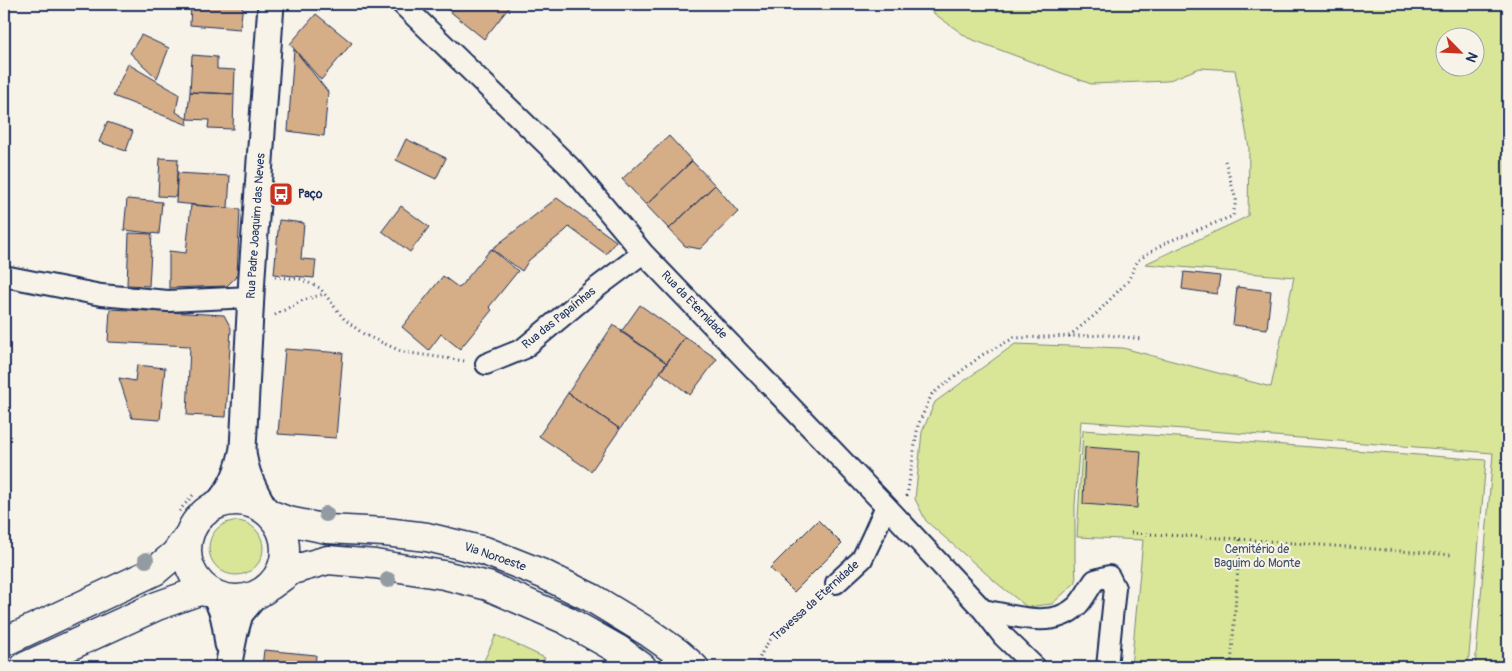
<svg xmlns="http://www.w3.org/2000/svg" width="1512" height="671" viewBox="0 0 1512 671" font-family="Pangolin,sans-serif">
	<style>
		.green { fill: #d9e597; stroke: #7a8a7a; fill-rule: evenodd }
		.building { fill: #d5ad86; stroke: #1b2f5e }
		.lines { fill: none; stroke-linecap: round; stroke-linejoin: round }
		.minor-casing { stroke: #1b2f5e; stroke-width: 24 }
		.tertiary-casing { stroke: #1b2f5e; stroke-width: 29 }
		.secondary-casing { stroke: #1b2f5e; stroke-width: 31 }
		.path { stroke: #1b2f5e; stroke-width: 3; stroke-dasharray: 1 4; stroke-linecap: butt }
		.minor { stroke: #f7f3e8; stroke-width: 20 }
		.tertiary { stroke: #f7f3e8; stroke-width: 25 }
		.secondary { stroke: #f7f3e8; stroke-width: 28 }
		.tree { fill: #939ba2 }
		.labels { text-anchor: middle; dominant-baseline: central; stroke-width: 4; stroke-linejoin: round; paint-order: stroke }
		.poi-label { font-size: 12px; font-weight: bold; fill: #1b2f5e; stroke: #f7f3e8; text-anchor: start }
		.street-label { font-size: 12px; fill: #1b2f5e; stroke: #f7f3e8 }
		.park-label { font-size: 12px; fill: #415369; stroke: #f7f3e8 }
	</style>
	<rect width="100%" height="100%" fill="#f7f3e8"/>
	<filter id="ink" filterUnits="userSpaceOnUse"><feTurbulence type="fractalNoise" baseFrequency=".02" numOctaves="2"/><feDisplacementMap in="SourceGraphic" scale="10" xChannelSelector="R" yChannelSelector="G"/><feConvolveMatrix kernelMatrix="1 2 1 2 8 2 1 2 1" color-interpolation-filters="sRGB"/></filter>
	<g filter="url(#ink)">
		<path class="green" d="M921,4H1508V667H1475L1493,453L1081,421L1075,505V559L1076,582L1052,604L1027,607L998,584L926,521L915,499L922,432L935,402L1015,344L1123,348L1271,387L1294,277L1145,264L1236,222L1248,216L1249,148L1235,70L1200,68L1167,81L1091,84L968,38ZM1444,38H1474V68H1444Z
			M1083,430L1486,460L1468,667H1131L1143,540L1077,537Z
			M209 548a27 27 0 1 1 54 0a27 27 0 1 1-54 0Z
			M496,635L545,658L540,667H481Z"/>
		<path class="building" d="M191,4H243L240,29L190,25Z
			M441,4H510L511,5L484,39Z
			M316,14L352,43L321,80L290,44Z
			M141,35L169,48L157,78L130,53Z
			M294,49L328,92L324,136L288,131Z
			M192,55L217,57V69L235,70L234,94L190,92Z
			M128,64L179,94L176,112L187,119L188,125L113,96Z
			M190,92L234,94L233,129L208,128L209,120L187,119Z
			M107,122L133,131L126,151L99,142Z
			M669,136L692,161L646,205L622,179Z
			M406,139L446,158L436,179L396,160Z
			M160,158L178,159L176,197L158,196Z
			M692,161L715,185L669,229L646,205Z
			M177,173L230,176L228,208L176,203Z
			M715,185L738,212L700,249L685,246L669,229Z
			M557,198L616,241L606,254L569,227L565,231L529,260L522,271L492,249Z
			M127,199L162,202L159,234L124,230Z
			M191,205L240,209L237,276L227,286L169,288V251L186,253Z
			M401,206L429,227L410,252L382,231Z
			M279,220L304,223L301,259L316,260L314,278L274,274Z
			M129,233L152,234L149,286L127,285Z
			M491,249L518,271L489,307L492,310L460,349L441,334L429,350L402,327L443,276L459,288Z
			M1184,272L1220,276L1217,294L1182,289Z
			M1237,287L1271,291L1267,329L1233,325Z
			M640,305L685,337L667,363L621,332Z
			M110,309L224,315L231,328L226,417L187,415L190,346L108,342Z
			M613,325L667,363L620,429L568,393Z
			M685,337L717,359L690,395L660,372Z
			M285,349L343,353L336,438L278,434Z
			M137,365L165,368L160,420L132,418L119,378L135,381Z
			M568,393L620,429L591,471L539,436Z
			M1085,447L1141,451L1137,508L1083,504Z
			M818,520L842,544L794,592L770,568Z
			M264,650L316,655L315,667H262Z"/>
		<g class="lines">
			<g class="minor-casing">
				<path id="minor" d="M402,4L575,172L643,253L886,506L983,610L1003,636L1035,667
					M4,276L101,295L168,301L251,297
					M486,364L523,349L595,289L643,253
					M836,583L862,559L872,538L886,506
					M983,610C1012,615 1052,630 1077,606C1084,599 1089,588 1095,580L1109,576L1115,588L1107,667"/>
			</g>
			<g class="tertiary-casing">
				<path id="tertiary" d="M243,451C245,473 254,490 265,509
					M216,505C232,488 239,470 243,448L252,275L271,4
					M212,593C225,610 225,624 228,644
					M228,667L235,632L240,614L256,595"/>
			</g>
			<g class="secondary-casing">
				<path id="secondary" d="M187 550a49 49 0 1 1 98 0a49 49 0 1 1-98 0Z
					M272,515L288,521L327,529L385,532L427,537L485,551L543,574L592,598L648,632L678,653L694,667
					M270,586L292,570L328,560L375,564L444,575L488,586L566,620L619,650L642,667
					M4,642L155,571L175,554L188,536
					M24,667L157,606L199,591L212,593"/>
			</g>
			<path class="path" d="M275,277L300,279L320,288L344,319L365,335L403,352L465,361
				M275,315L303,300L324,294
				M1069,336L1096,314L1128,281L1138,260L1167,242L1233,216L1236,200L1225,161
				M907,496L918,425L932,394L982,355L1014,338L1108,335L1142,339
				M179,511L193,495
				M1131,533L1240,539L1231,667
				M1240,539L1453,555
				M757,667C763,635 798,616 821,596"/>
			<use href="#minor" class="minor"/>
			<use href="#tertiary" class="tertiary"/>
			<use href="#secondary" class="secondary"/>
		</g>
		<g class="tree">
			<circle cx="326" cy="514" r="8"/>
			<circle cx="146" cy="560" r="8"/>
			<circle cx="388" cy="580" r="8"/>
		</g>
	</g>
	<defs>
		<g id="bus-square" transform="scale(1.25)"><rect x="-9" y="-9" width="18" height="18" rx="4" fill="#c8321e" stroke="#f7f3e8"/><path d="M-5-6H5V4H4V6H2V4H-2V6H-4V4H-5ZM-3.5-4V0h7V-4ZM-3.5 1.2v1.5H-2V1.2ZM2 1.2v1.5H3.5V1.2Z" fill="#fff"/></g>
	</defs>
	<g fill-rule="evenodd">
		<use href="#bus-square" x="281" y="194"/>
	</g>
	<g class="labels">
		<g class="poi-label">
			<text x="298" y="194">Paço</text>
		</g>
		<g class="street-label">
			<text transform="translate(256 226) rotate(-86)">Rua Padre Joaquim das Neves</text>
			<text transform="translate(694 305) rotate(46)">Rua da Eternidade</text>
			<text transform="translate(559 318) rotate(-39)">Rua das Papaínhas</text>
			<text transform="translate(495 557) rotate(19)">Via Noroeste</text>
			<text transform="translate(815 601) rotate(-42)">Travessa da Eternidade</text>
		</g>
		<g class="park-label">
			<text x="1257" y="549">Cemitério de<tspan x="1257" dy="14">Baguim do Monte</tspan></text>
		</g>
	</g>
	<rect width="1512" height="671" fill="none" stroke="#f7f3e8" stroke-width="20"/>
	<rect x="10" y="10" width="1492" height="651" fill="none" stroke="#1b2f5e" stroke-width="2" filter="url(#ink)"/>
	<g transform="translate(1460 52) rotate(114)"><circle r="24" fill="#f7f3e8" stroke="#9fa5b1"/>
	<path d="M0-4L9 19L0 12L-9 19Z" fill="#c8321e"/>
	<text y="-8" font-size="14" font-weight="bold" text-anchor="middle" fill="#1b2f5e">N</text>
	</g>
</svg>
